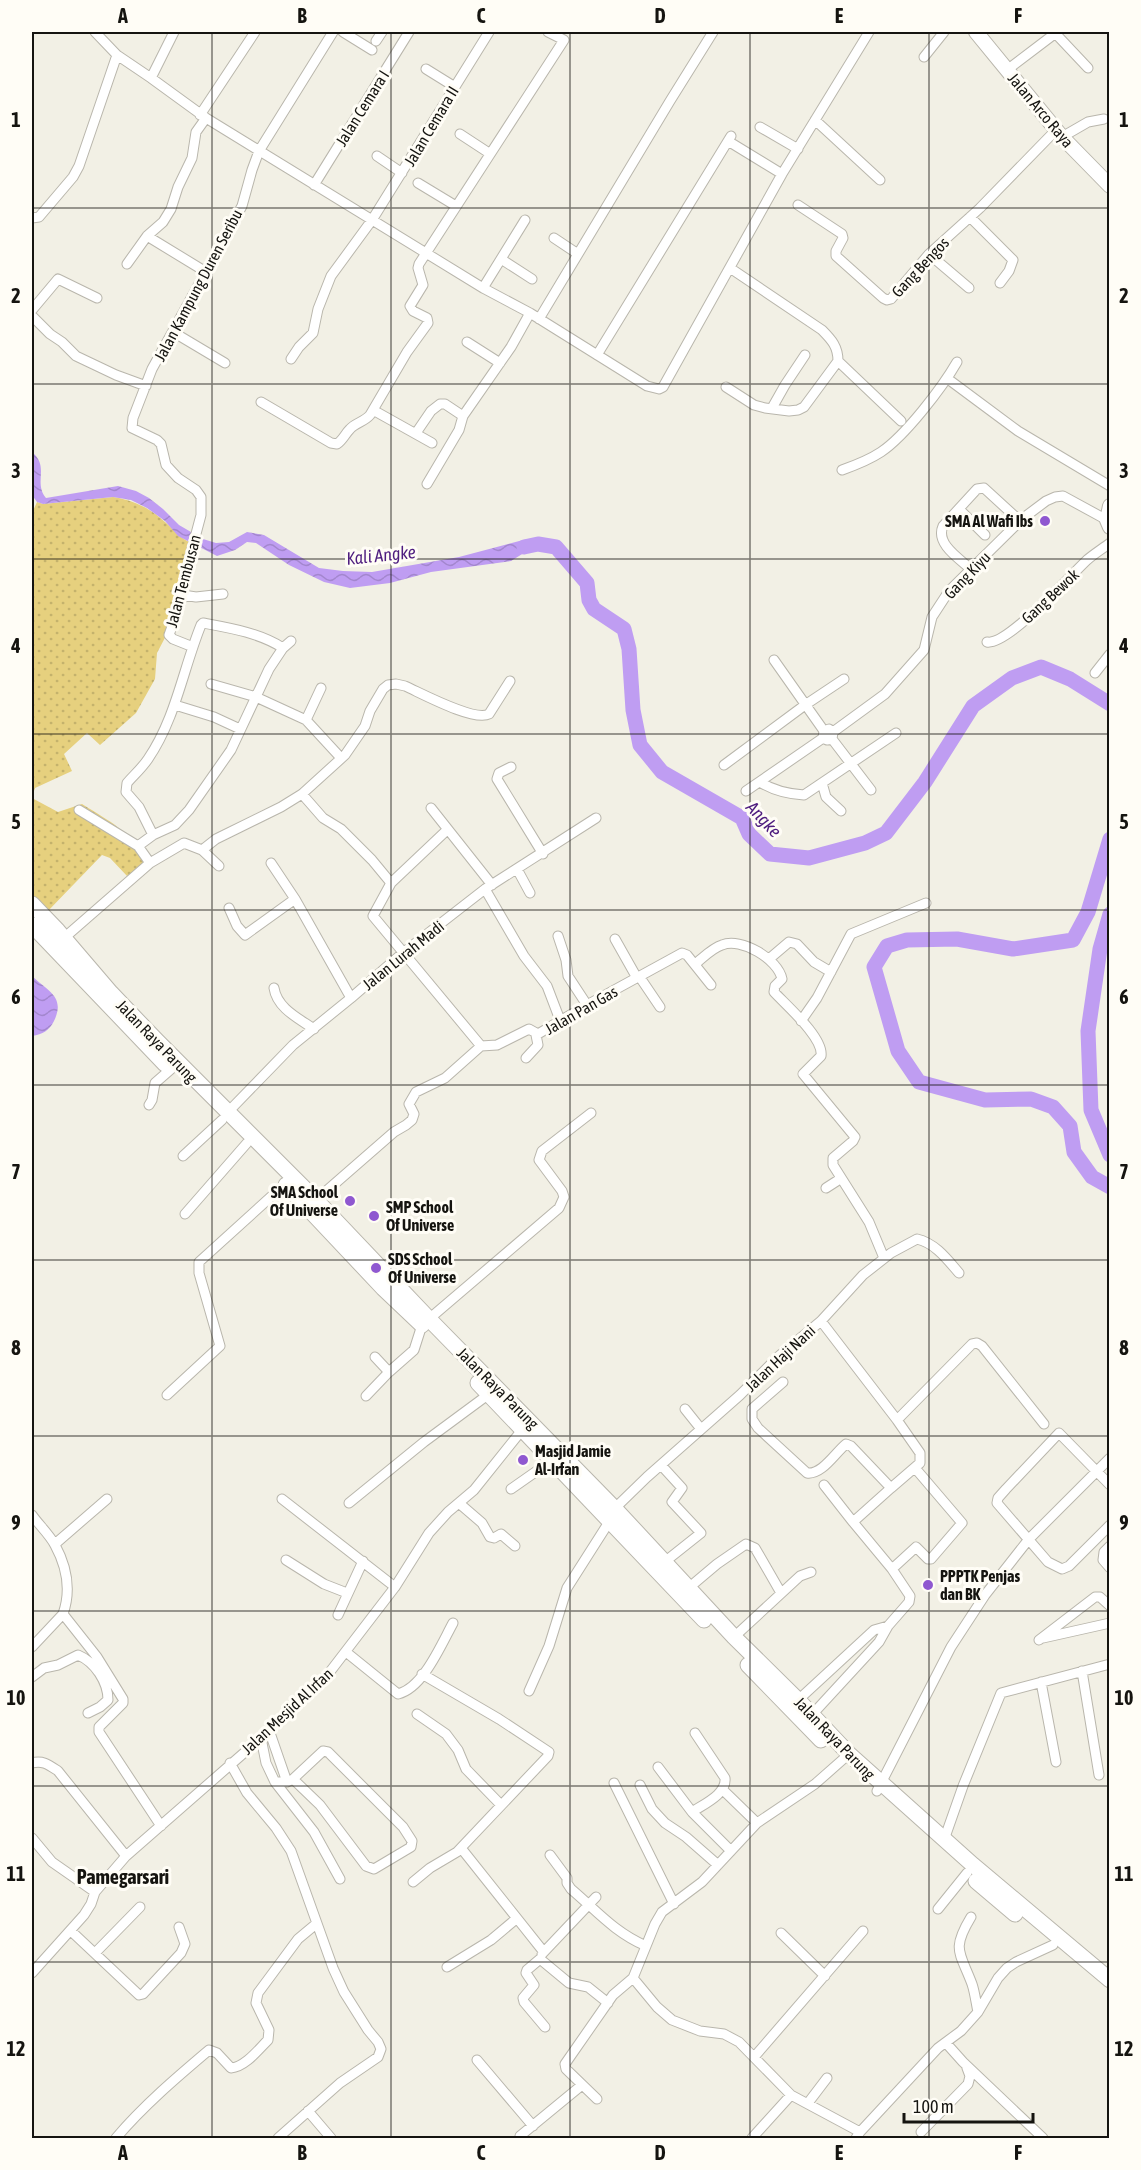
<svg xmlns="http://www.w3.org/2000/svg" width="1141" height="2170" viewBox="0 0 1141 2170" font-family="'Asap Condensed',sans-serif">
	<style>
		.grass { fill: url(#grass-dots) }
		.water { fill: url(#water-waves) }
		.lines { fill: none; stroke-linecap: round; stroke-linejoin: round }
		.river { stroke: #bf9df2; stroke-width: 15 }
		.minor-casing { stroke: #b9b6ac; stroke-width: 11 }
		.secondary-casing { stroke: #b9b6ac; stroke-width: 16 }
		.trunk-casing { stroke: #b9b6ac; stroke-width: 17 }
		.minor { stroke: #fff; stroke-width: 9 }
		.secondary { stroke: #fff; stroke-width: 14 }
		.trunk { stroke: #fff; stroke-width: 15 }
		.grid { fill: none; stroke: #151410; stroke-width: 1.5; stroke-opacity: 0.55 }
		.poi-dot { fill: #8f58d0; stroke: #fffdf6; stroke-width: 2 }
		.labels { text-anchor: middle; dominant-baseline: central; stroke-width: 6; stroke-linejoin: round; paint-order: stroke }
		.street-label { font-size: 16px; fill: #151410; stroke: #fffdf6 }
		.poi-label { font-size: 16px; font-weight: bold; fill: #151410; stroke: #fffdf6; text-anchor: start }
		.water-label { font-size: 18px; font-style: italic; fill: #4e1d7f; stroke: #fffdf6 }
		.quarter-label { font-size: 20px; font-weight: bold; fill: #151410; stroke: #fffdf6 }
		.neatline { fill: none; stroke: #151410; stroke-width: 2 }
		.grid-label { font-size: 20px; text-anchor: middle; font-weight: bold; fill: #151410 }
	</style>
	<defs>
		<pattern id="grass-dots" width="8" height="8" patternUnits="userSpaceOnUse" patternTransform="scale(1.5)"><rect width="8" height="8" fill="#e6d07e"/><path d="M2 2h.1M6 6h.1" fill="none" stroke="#c4b26c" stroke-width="1.8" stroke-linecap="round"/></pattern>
		<pattern id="water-waves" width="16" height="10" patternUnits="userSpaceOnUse" patternTransform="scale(1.5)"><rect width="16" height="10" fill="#bf9df2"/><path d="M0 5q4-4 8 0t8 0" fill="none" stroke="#a386ce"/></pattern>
	</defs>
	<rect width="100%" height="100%" fill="#f2f0e5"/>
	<path class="grass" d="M113,497C133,500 150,508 165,522C177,532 176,535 191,543L182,589L169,630L157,653L155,679L136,713L100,745L87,733L64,754L72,771L35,788L32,797V513L37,502L43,504Z
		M32,798L58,812L82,804C112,823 127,829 146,859L136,872L127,876L110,858L102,855L47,912L32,895Z"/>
	<path class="water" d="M32,452C50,467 33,482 46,498L118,486L136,491L149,498L163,509L179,525L203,539L216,543L229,542L247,532L264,535L319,568L343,571L372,572L459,557L523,540L542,537L543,549L527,551L511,561L431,572L390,583L350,588L324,582L289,565L256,543L247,542L235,550L217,556L178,536L165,521L147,508L131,500L113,497L43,504L37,502L32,495Z
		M32,976C47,991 66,996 54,1021C49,1031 43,1034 32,1036Z"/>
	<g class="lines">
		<path class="river" d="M524,547L538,544L556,547L587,583L589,600L594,609L624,629L629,649L633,710L640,745L662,772L742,818L749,834L770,854L809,858L865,843L886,833L925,782L973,706L1012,678L1041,667L1070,679L1110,704
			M1110,839L1088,912L1073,940L1013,949L957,939L907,940L887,946L874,967L898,1051L919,1082L985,1100L1031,1099L1053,1107L1070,1126L1074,1152L1092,1177L1110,1187
			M1110,914L1100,949L1088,1031L1091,1110L1110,1155"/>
		<g class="minor-casing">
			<path id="minor" d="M95,32L117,55L151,78
				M174,32L151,78L206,118L483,288L530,313L647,386L659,389L663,387L782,174L869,32
				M343,32L372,50
				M1055,33L1088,68
				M376,41L382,32
				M924,57L944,32
				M426,69L455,87
				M1007,70L1057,32
				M200,115L255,32
				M815,120L880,180
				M760,127L798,149
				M460,134L489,153
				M1062,137L1088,122L1104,119
				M728,141L782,174
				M377,156L402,173
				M418,183L456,206
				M314,185L409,32
				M798,205L842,234L843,238L836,251V256L883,298L887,300L891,299L929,254L980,208L1056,130
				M970,217L1013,260L1009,271L1000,283
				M32,218L39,217L73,177L79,166L117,55
				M147,236L206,272
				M554,238L578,254
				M929,254L969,288
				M501,259L532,279
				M127,264L147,236L163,222L171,209L178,187L192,158L196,132L206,118
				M483,288L525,220
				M32,310L58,279L97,298
				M32,316L50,334L62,342L76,356L116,375L146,386
				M539,319L670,101L713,32
				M173,332L225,363
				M467,342L500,363
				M597,355L731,136
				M291,359L299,347L313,333L318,309L331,276L372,220L489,32
				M838,361L901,421
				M948,379L1018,431L1110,486
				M726,387L754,405L765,408L789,411L798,410L804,407L838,361C838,347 832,340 822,330L730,268
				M261,402L331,443L337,444C343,440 345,434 350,429C355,423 364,422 370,415L407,352L428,323L427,318L413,311L410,306L423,285L418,268L419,264L564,40L548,32
				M772,408L785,385L805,355
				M373,410L432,443
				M463,416L511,347L530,313
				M416,433L431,411L440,404H445L463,416L459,430L427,484
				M842,470C856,465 869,460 881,452C905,436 942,388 957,362
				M959,509L985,535
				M972,570C960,559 935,544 943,526L977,489L984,488L1020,521
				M183,595L196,597L223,594
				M987,642C1007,646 1070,576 1087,560C1094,554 1102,549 1110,543
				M193,647L173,639L169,635L183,595L185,575L201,515V497L196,490L178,478L166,465L161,444L157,440L132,428L133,418L152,369L242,206L252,170L259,151L333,32
				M774,660L824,731
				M1095,673L1110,654
				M211,684L256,697L306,720L341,758
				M175,705L214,717L240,729
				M306,720L321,688
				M833,732L885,694L924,650L932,617L949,591L1022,519L1046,501L1055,497L1063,496L1107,520
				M832,739L827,740L823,738L824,731L829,729L833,732L832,739L871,790
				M724,765L805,705L844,679
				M511,767L499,773L497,779L543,854
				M760,782C774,791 788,794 804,795L896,733
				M822,783L826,797L841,811
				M746,791L823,738
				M302,794L323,818L341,829L372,860L391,883
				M431,808L492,885
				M447,830L391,883L373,916L481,1046
				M153,835L139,807L126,792L127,783C134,775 142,768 148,759C176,718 183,669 201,625L203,623C230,628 260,633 283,648
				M138,846L153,835L175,825L189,810L231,750L269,669L283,648L291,641
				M202,850L219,866
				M150,863L184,843L202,850L216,839L281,807L302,794L345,755L365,726L370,711L383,689L388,685L396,684L405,686C421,693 474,722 489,714L510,681
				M271,863L295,899L351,998
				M517,869L530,893
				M485,889L524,956L547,986L560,1020
				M229,908L237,926L245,935L295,899
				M558,936L566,960L568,976L587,1005
				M64,938L150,863L138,846L79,810
				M615,939L637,978
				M769,959L789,942L797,944L814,962L831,972
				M695,964C703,958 712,948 722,945C741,937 778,959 782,979L775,986L774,992C786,1005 824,1038 821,1056L803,1074L855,1137L853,1141L833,1158V1165L869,1222L884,1258
				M639,976L660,1007
				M274,988C277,1008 298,1018 314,1029
				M801,1021L817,998L851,934L926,903
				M526,1058L538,1045L536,1035
				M149,1105L152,1100L155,1083L171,1069
				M227,1113L293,1045L351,998L404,952L485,889L596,818
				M183,1156L222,1120
				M826,1188L840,1179
				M316,1200L394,1132L406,1125L412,1120L414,1114L409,1104L416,1092L445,1078L481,1046L497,1045L529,1029L538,1034L587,1005L682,953L687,955L711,985
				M185,1214L247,1143
				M429,1319L559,1208L564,1197L562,1191L539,1160L542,1151L591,1113
				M821,1321L897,1420L920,1453V1463L891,1488
				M375,1357L389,1372
				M783,1382L752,1409V1419L758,1428L807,1473C822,1475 835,1453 846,1444L851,1446L891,1488L853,1522L892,1569L910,1596L909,1602L888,1626L879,1642L809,1718
				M167,1395L220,1346L199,1273V1262L285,1184
				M366,1396L389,1372L414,1350L422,1325
				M685,1409L701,1429
				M897,1420L972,1344L977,1343L982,1346L1044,1424
				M661,1465L682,1488L672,1502L701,1533L662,1564
				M824,1485L853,1522
				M1110,1485L1059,1433L1006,1489L998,1498L997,1503L1048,1562L1062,1569L1069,1566L1110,1525
				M511,1489L551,1461
				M282,1499L395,1587
				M349,1503L424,1442L489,1394
				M460,1504L482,1523L490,1537L494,1538L501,1534L515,1546
				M611,1512L647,1477L740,1395L779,1356L821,1321L863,1275L891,1253L917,1239C935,1243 947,1259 959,1273
				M32,1515C39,1525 49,1534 55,1545C67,1567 71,1591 63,1614L97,1657L123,1699V1703L99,1727V1732L161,1826
				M55,1544L107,1499
				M1110,1546L1104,1552L1103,1560L1110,1568
				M286,1560L324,1584L347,1593
				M892,1569L916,1547L928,1559H931L962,1523L915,1468
				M685,1591L717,1564L746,1544L755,1548L781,1593
				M338,1615L363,1561
				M734,1637L800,1576L811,1572
				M1043,1638L1110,1623
				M1039,1640L1095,1597H1100L1110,1606
				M32,1647L63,1614
				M346,1652L398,1694C423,1688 441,1645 453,1623
				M1082,1671L1099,1775
				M32,1677L44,1668L58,1665L78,1655C95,1662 108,1682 108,1700L100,1707L88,1713
				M1041,1682L1056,1762
				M529,1691L549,1646L567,1588L609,1522
				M796,1702L874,1630L888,1626
				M417,1714L446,1734L458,1750L466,1769L501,1805
				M269,1730L287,1782
				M261,1738L266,1763L275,1782H287L293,1779L320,1805L366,1866L374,1869L411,1847L412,1841L403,1827L328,1752L323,1751L293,1779
				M849,1754L815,1784L757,1823L702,1882L662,1912L655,1924L633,1978L657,2007L672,2020L700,2031L724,2034L739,2042L791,2095L860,2132
				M32,1763C43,1760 49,1765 58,1771L126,1856
				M230,1763L247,1793L276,1828L291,1851L333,1968L344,1992L368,2030L378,2042L381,2049L378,2057L340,2083L278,2138
				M658,1767L692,1812L731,1851
				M275,1782L314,1832L340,1879
				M614,1783L674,1904
				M640,1785L652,1809L665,1823L686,1837L718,1865
				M723,1790L757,1823
				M877,1791L951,1647L985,1595L1029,1539L1110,1458
				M692,1812C704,1804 727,1794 725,1778L695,1733
				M32,1838L52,1862L95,1892
				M944,1840L963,1786L1001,1693L1110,1664
				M461,1848L543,1951
				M550,1855L567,1878V1883L571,1889C597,1911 614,1932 646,1946
				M413,1882L430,1868L457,1852L548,1756L549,1752L499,1719L422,1674
				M938,1909L967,1873
				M971,1917C951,1950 960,1952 972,1984C975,1993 976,2003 978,2012
				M71,1931L139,1995L143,1994L181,1953L185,1944L179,1927
				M781,1933L825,1976
				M95,1953L140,1907
				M542,1954L596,1897
				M447,1967L491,1940L516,1919
				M32,1973L84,1915L91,1904L95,1892L126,1856L261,1738L329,1673L395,1587L429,1533L448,1512L474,1490L522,1430
				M545,2027L524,2002L523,1998L534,1985L526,1973L527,1970L540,1959L569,1983L588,1987L608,2003
				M946,2043L963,2062L1043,2138
				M755,2056L863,1931
				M477,2060L533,2126
				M597,2099L566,2069L565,2064L613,1995L633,1978
				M808,2103L827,2078
				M308,2111L331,2138
				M921,2132L968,2084L970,2076L967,2068
				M520,2136L582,2085
				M116,2138C143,2106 177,2077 209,2050L217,2053L231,2068C245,2067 258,2050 268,2040L269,2030L256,2003L258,1993L298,1939L316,1924
				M752,2138L791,2095
				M856,2138L860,2132L938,2048L961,2031L978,2012L998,1978L1007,1968L1016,1962L1053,1945"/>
		</g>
		<g class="secondary-casing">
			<path id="secondary" d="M976,32L1062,137L1110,186
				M1110,506L1107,520L1110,527"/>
		</g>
		<g class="trunk-casing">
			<path id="trunk" d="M32,904L58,931L111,993L157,1041L316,1200L429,1319L618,1512L734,1637L798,1700L849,1754L973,1865L1110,1980
				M32,925L165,1064
				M286,1185L383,1288L422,1325
				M478,1383L704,1620
				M748,1665L821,1740
				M976,1881L1015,1914"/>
		</g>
		<use href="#minor" class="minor"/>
		<use href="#secondary" class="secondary"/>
		<use href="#trunk" class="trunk"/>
	</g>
	<path class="grid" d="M212,32V2138M391,32V2138M570,32V2138M750,32V2138M929,32V2138M32,208H1110M32,384H1110M32,559H1110M32,734H1110M32,910H1110M32,1085H1110M32,1260H1110M32,1436H1110M32,1611H1110M32,1786H1110M32,1962H1110"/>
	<g class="poi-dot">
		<circle cx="1045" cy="521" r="6"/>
		<circle cx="350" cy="1201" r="6"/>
		<circle cx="374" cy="1216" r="6"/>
		<circle cx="376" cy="1268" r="6"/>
		<circle cx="523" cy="1460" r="6"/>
		<circle cx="928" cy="1585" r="6"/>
	</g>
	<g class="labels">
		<g class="street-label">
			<text transform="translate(362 108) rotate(-58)">Jalan Cemara I</text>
			<text transform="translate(1041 110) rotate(50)">Jalan Arco Raya</text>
			<text transform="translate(431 126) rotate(-59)">Jalan Cemara II</text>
			<text transform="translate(920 267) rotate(-47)">Gang Bengos</text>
			<text transform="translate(198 285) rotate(-62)">Jalan Kampung Duren Seribu</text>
			<text transform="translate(967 575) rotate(-46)">Gang Kiyu</text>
			<text transform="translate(183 581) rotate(-75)">Jalan Tembusan</text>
			<text transform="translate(1050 596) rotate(-43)">Gang Bewok</text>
			<text transform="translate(403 955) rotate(-39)">Jalan Lurah Madi</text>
			<text transform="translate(581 1010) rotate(-30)">Jalan Pan Gas</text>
			<text transform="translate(157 1041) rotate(46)">Jalan Raya Parung</text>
			<text transform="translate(780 1358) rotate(-43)">Jalan Haji Nani</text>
			<text transform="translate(498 1388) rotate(45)">Jalan Raya Parung</text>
			<text transform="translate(287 1711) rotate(-43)">Jalan Mesjid Al Irfan</text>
			<text transform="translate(835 1738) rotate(46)">Jalan Raya Parung</text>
		</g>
		<g class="poi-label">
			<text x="1033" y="521" text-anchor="end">SMA Al Wafi Ibs</text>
			<text x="338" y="1192" text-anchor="end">SMA School<tspan x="338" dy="18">Of Universe</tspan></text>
			<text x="386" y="1207">SMP School<tspan x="386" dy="18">Of Universe</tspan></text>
			<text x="388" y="1259">SDS School<tspan x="388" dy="18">Of Universe</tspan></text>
			<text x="535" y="1451">Masjid Jamie<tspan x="535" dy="18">Al-Irfan</tspan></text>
			<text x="940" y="1576">PPPTK Penjas<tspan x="940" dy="18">dan BK</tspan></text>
		</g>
		<g class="water-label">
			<text transform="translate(381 555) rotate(-6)">Kali Angke</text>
			<text transform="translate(764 819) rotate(47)">Angke</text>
		</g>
		<g class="quarter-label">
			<text x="123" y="1876">Pamegarsari</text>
		</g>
	</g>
	<rect width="1141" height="2170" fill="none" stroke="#fffdf6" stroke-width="66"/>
	<path d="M904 2113v9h129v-9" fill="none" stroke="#151410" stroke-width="3"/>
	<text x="913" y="2113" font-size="18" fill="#151410" stroke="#fffdf6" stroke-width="4.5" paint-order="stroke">100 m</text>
	<rect x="33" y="33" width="1075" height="2104" class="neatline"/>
	<g class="grid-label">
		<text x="123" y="23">A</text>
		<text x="302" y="23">B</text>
		<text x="481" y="23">C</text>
		<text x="660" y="23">D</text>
		<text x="839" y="23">E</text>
		<text x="1018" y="23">F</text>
		<text x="16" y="127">1</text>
		<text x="1124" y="127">1</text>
		<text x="16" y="303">2</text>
		<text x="1124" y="303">2</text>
		<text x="16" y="478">3</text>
		<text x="1124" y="478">3</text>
		<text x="16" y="653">4</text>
		<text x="1124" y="653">4</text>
		<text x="16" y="829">5</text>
		<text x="1124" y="829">5</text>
		<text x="16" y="1004">6</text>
		<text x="1124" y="1004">6</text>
		<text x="16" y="1179">7</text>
		<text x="1124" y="1179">7</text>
		<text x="16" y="1355">8</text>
		<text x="1124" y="1355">8</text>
		<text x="16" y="1530">9</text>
		<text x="1124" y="1530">9</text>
		<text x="16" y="1705">10</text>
		<text x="1124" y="1705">10</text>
		<text x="16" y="1881">11</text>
		<text x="1124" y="1881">11</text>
		<text x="16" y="2056">12</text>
		<text x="1124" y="2056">12</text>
		<text x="123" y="2160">A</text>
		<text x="302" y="2160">B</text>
		<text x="481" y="2160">C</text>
		<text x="660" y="2160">D</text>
		<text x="839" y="2160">E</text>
		<text x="1018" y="2160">F</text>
	</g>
</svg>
